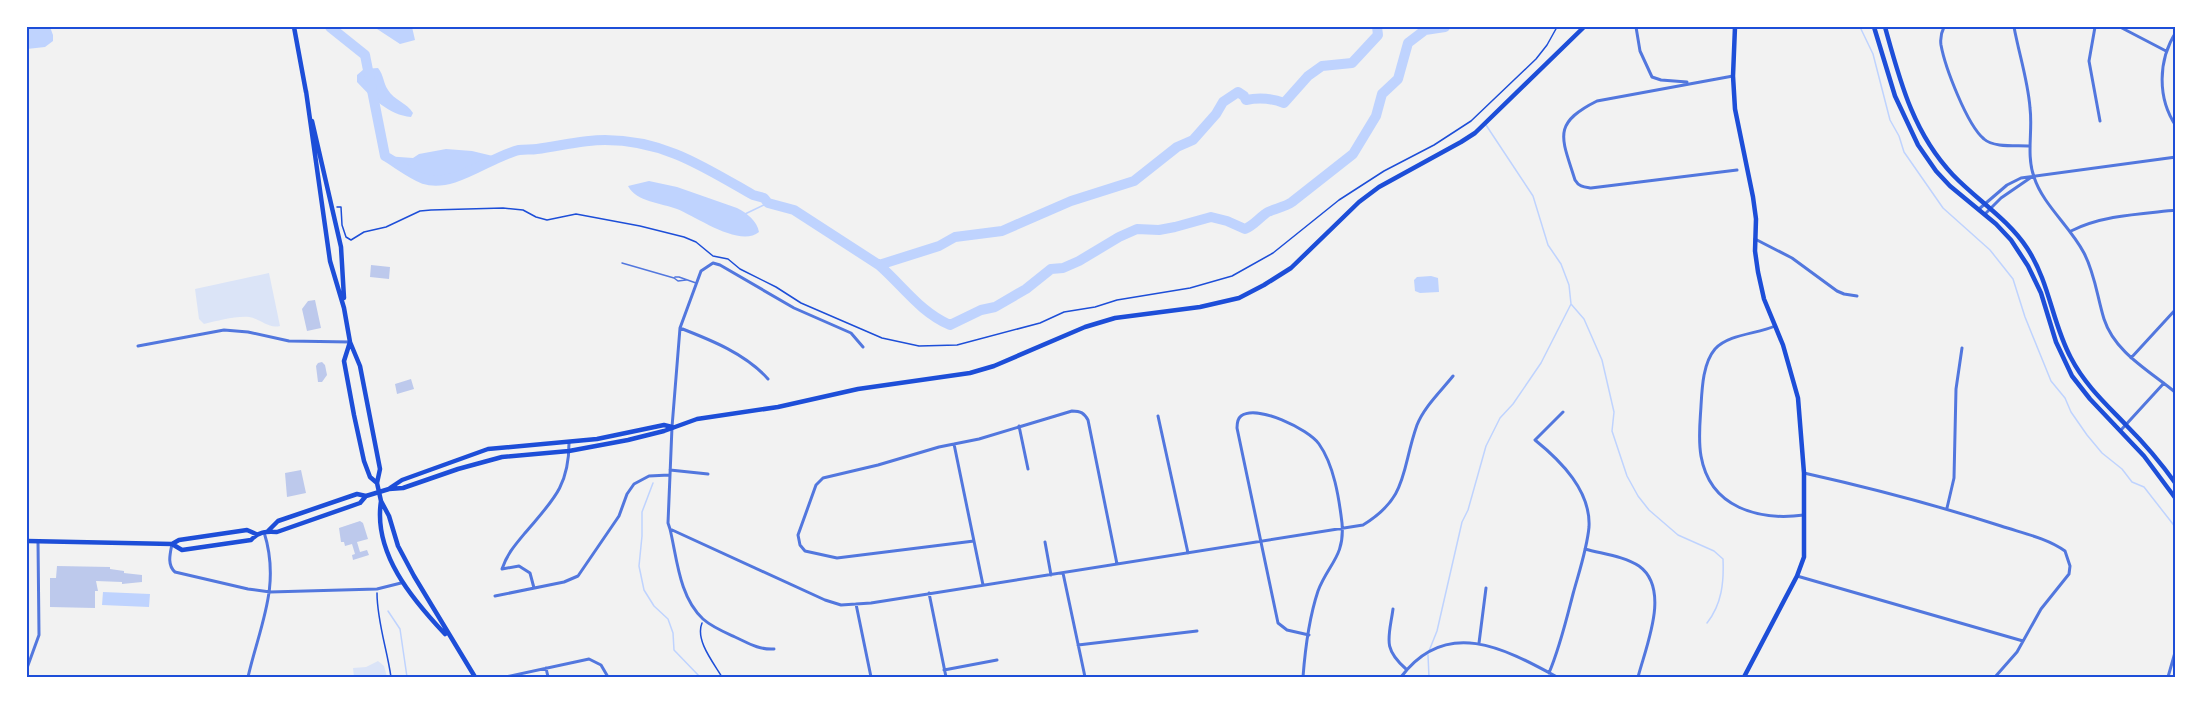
<svg xmlns="http://www.w3.org/2000/svg" width="2203" height="704" viewBox="0 0 2203 704" font-family="'DejaVu Sans',sans-serif">
	<style>
		.green { fill: #dbe4f7 }
		.water { fill: #bfd3fe }
		.lines { fill: none; stroke-linecap: round; stroke-linejoin: round }
		.stream { stroke: #bfd3fe; stroke-width: 1.5 }
		.river { stroke: #bfd3fe; stroke-width: 10 }
		.building { fill: #bdc9ec }
		.path { stroke: #1d4ed8; stroke-width: 1.5 }
		.service { stroke: #5277de; stroke-width: 1.5 }
		.minor { stroke: #5277de; stroke-width: 3 }
		.secondary { stroke: #1d4ed8; stroke-width: 4.5 }
		.neatline { fill: none; stroke: #1d4ed8; stroke-width: 2 }
	</style>
	<rect width="100%" height="100%" fill="#f2f2f2"/>
	<path class="green" d="M269,273L280,326C268,329 261,319 249,317C234,316 218,321 204,324L199,319L195,289Z
		M378,661L384,666L387,677H354L353,668L366,667Z"/>
	<path class="water" d="M27,27H50L53,35V41L45,47L27,49Z
		M374,27H412L415,40L400,44Z
		M378,68C384,75 383,83 388,90C394,100 407,103 413,113L411,117C389,115 372,98 357,82V75L364,69Z
		M446,149L472,151L497,157C476,168 451,185 426,180C415,177 396,162 385,156L413,158L419,154Z
		M649,181L677,187L737,208C747,213 757,221 759,232C740,248 697,217 677,209C662,203 636,202 628,186Z
		M1431,276L1438,278L1439,292L1420,293L1415,291L1414,280L1417,277Z
		M103,592L150,594L149,607L102,605Z"/>
	<g class="lines">
		<path class="stream" d="M1860,27L1873,54L1890,120L1899,136L1904,152L1943,208L1990,250L2013,279L2025,317L2051,381L2065,398L2071,412L2087,435L2102,453L2122,469L2132,482L2144,487L2176,528
			M1486,125L1533,196L1548,245L1561,264L1569,285L1571,304L1584,319L1602,360L1614,412L1612,431L1627,476L1638,496L1649,510L1678,535L1714,551L1723,559C1724,582 1722,604 1707,623
			M745,214L768,203
			M653,483L642,512V536L639,566L644,590L654,606L668,619L673,633L674,650L700,677
			M388,611L400,629L407,677
			M1429,651L1437,631L1462,522L1468,510L1486,446L1500,418L1513,404L1541,363L1571,304
			M1428,655L1429,677"/>
		<path class="river" d="M330,27L365,55L385,156C397,163 411,174 424,179C453,189 491,156 519,150C525,149 531,150 537,149C560,146 582,140 605,140C664,140 704,167 753,195L764,198L768,203L794,210L879,265L939,246L955,237L1002,231L1071,201L1134,181L1177,147L1193,140L1216,114L1223,102L1238,92L1244,96L1246,100C1260,97 1271,98 1284,103L1308,76L1322,66L1352,63L1378,35L1377,27
			M879,265C903,286 920,312 950,325L981,310L995,307L1026,289L1051,269L1063,268L1079,261L1119,237L1137,229L1159,230L1175,227L1211,217L1227,221L1245,229C1254,225 1257,220 1265,214C1270,209 1284,208 1292,202L1353,154L1376,116L1382,94L1398,79L1408,43L1425,30L1445,27"/>
	</g>
	<path class="building" d="M371,265L390,267L389,279L370,277Z
		M315,300L321,328L307,331L302,309L308,301Z
		M322,362L325,365L327,375L322,382H318L316,366L318,363Z
		M411,379L414,389L397,394L395,384Z
		M301,470L306,493L287,497L285,473Z
		M360,521L363,523L368,539L357,542L360,552L367,550L369,555L353,560L352,555L355,554L352,544L345,546L344,542H341L339,528Z
		M57,566L110,567V569L124,571V573L142,575V582L122,584V582L96,581L98,591H95V608L50,607V578H56Z"/>
	<g class="lines">
		<path class="path" d="M337,207H341L342,225L346,237L351,240L364,232L386,227L420,211L431,210L503,208L523,210L536,217L547,220L576,214L640,226L684,237L696,242L713,256L728,259L740,269L776,287L801,303L882,338L919,346L957,345L1040,323L1064,312L1095,307L1117,300L1190,288L1232,276L1273,253L1339,200L1384,171L1434,145L1471,121L1536,59L1547,45L1557,27
			M377,593C377,621 387,649 391,677
			M702,623C695,640 713,662 722,677"/>
		<path class="service" d="M622,263L674,278L678,281L686,280
			M675,277H679L696,283"/>
		<path class="minor" d="M1636,27L1640,51L1652,77L1661,80L1687,82
			M1944,27C1941,33 1940,38 1941,45C1945,67 1967,125 1984,139C1994,148 2017,145 2030,146
			M2014,27C2019,54 2028,81 2030,108C2033,131 2026,154 2034,177C2043,205 2070,226 2084,253C2095,274 2097,296 2104,319C2115,353 2150,371 2176,393
			M2095,27L2089,61L2100,121
			M2120,27L2166,51
			M2176,32C2158,60 2157,98 2176,126
			M1733,76L1597,101C1551,124 1562,138 1575,180C1579,187 1584,187 1591,188L1737,170
			M1979,209L2007,185L2021,178L2176,157
			M1985,214L2001,198L2033,176
			M2071,231C2103,215 2141,214 2176,210
			M1755,239L1792,258L1837,291L1844,294L1857,296
			M1775,326C1757,334 1729,334 1715,349C1703,363 1702,388 1701,406C1700,423 1698,439 1701,456C1710,508 1759,521 1804,515
			M680,328C711,340 746,354 768,379
			M138,346L224,330L248,332L289,341L350,342
			M863,347L851,333L794,308L720,265L713,263L701,271L680,328L672,427L668,523L670,529L825,600L841,605L871,603L1363,525C1409,497 1401,470 1417,425C1424,407 1441,391 1453,376
			M2131,358L2176,309
			M1158,416L1188,553
			M1019,426L1028,469
			M2121,430L2164,383
			M954,444L983,585
			M670,470L708,474
			M1804,473C1871,488 1936,505 2001,526C2022,533 2047,538 2065,551L2070,566L2069,574L2041,609L2017,652L1995,677
			M1947,508L1954,478L1956,389L1962,348
			M670,529C677,558 679,597 703,619C712,627 724,632 735,637C748,643 759,650 774,649
			M974,541L837,558L805,551L800,545L798,535L816,485L823,478L878,465L939,447L979,439L1072,411C1081,411 1084,413 1088,420L1117,564
			M1045,542L1051,575
			M172,544C170,554 167,565 175,572L248,589L270,592L377,589L401,583
			M1585,549C1603,554 1624,556 1639,566C1671,589 1646,646 1638,677
			M1063,573L1085,677
			M1797,576L2023,641
			M534,588L530,573L519,566L502,569C507,554 515,545 525,533C552,501 569,487 569,443
			M929,593L946,677
			M495,596L564,582L578,576L619,516L627,494L634,484L649,476L669,475
			M856,604L871,677
			M1393,609C1389,638 1382,648 1406,669
			M1479,643L1486,588
			M1078,645L1197,631
			M27,668L39,635L38,541
			M546,668L548,677
			M944,670L997,660
			M1549,673C1560,647 1566,621 1573,594C1579,572 1587,549 1589,527C1591,491 1561,461 1535,440L1563,412
			M248,677C260,625 281,586 264,532
			M506,677L589,659L601,665L608,677
			M1303,677C1305,651 1310,615 1318,591C1328,564 1345,557 1342,523C1339,498 1334,465 1319,444C1308,429 1257,404 1241,416C1237,419 1237,424 1237,428L1278,623L1287,630L1309,635
			M1401,677C1446,617 1504,648 1557,677
			M2168,677L2176,649"/>
		<path class="secondary" d="M294,27L306,92
			M1735,27L1733,76L1735,109L1753,197L1756,219L1755,251L1758,272L1764,299L1783,345L1798,398L1804,473V557L1797,576L1744,677
			M1874,27L1895,96L1918,145L1936,171L1950,186L1996,224L2011,240L2028,266L2041,293L2056,342L2072,376L2090,399L2144,456L2176,499
			M1885,27C1900,81 1913,133 1953,175C1977,200 2008,219 2027,248C2050,283 2052,323 2071,358C2085,385 2106,404 2126,425C2144,443 2161,463 2176,484
			M306,91L330,261L344,308L350,342L360,366L380,469L377,483L381,501L389,516L398,546L414,576L475,677
			M312,121L341,247L344,298
			M350,342L344,361L354,415L364,461L370,477L377,483
			M390,488L402,480L488,449L597,439L664,425L672,427
			M381,501C373,553 412,599 445,634
			M268,531L278,521L357,494L366,496
			M27,541L172,544L179,540L247,530L256,534
			M172,544L182,550L251,540C258,532 266,531 277,532L360,503L366,496L389,489L403,488L458,469L502,457L569,451L628,440L664,431L697,419L778,407L858,389L970,373L994,366L1085,327L1115,318L1200,307L1239,298L1264,285L1291,268L1359,202L1379,187L1461,142L1475,133L1584,27"/>
	</g>
	<rect width="2203" height="704" fill="none" stroke="#ffffff" stroke-width="57"/>
	<rect x="28" y="28" width="2146" height="648" class="neatline"/>
</svg>
